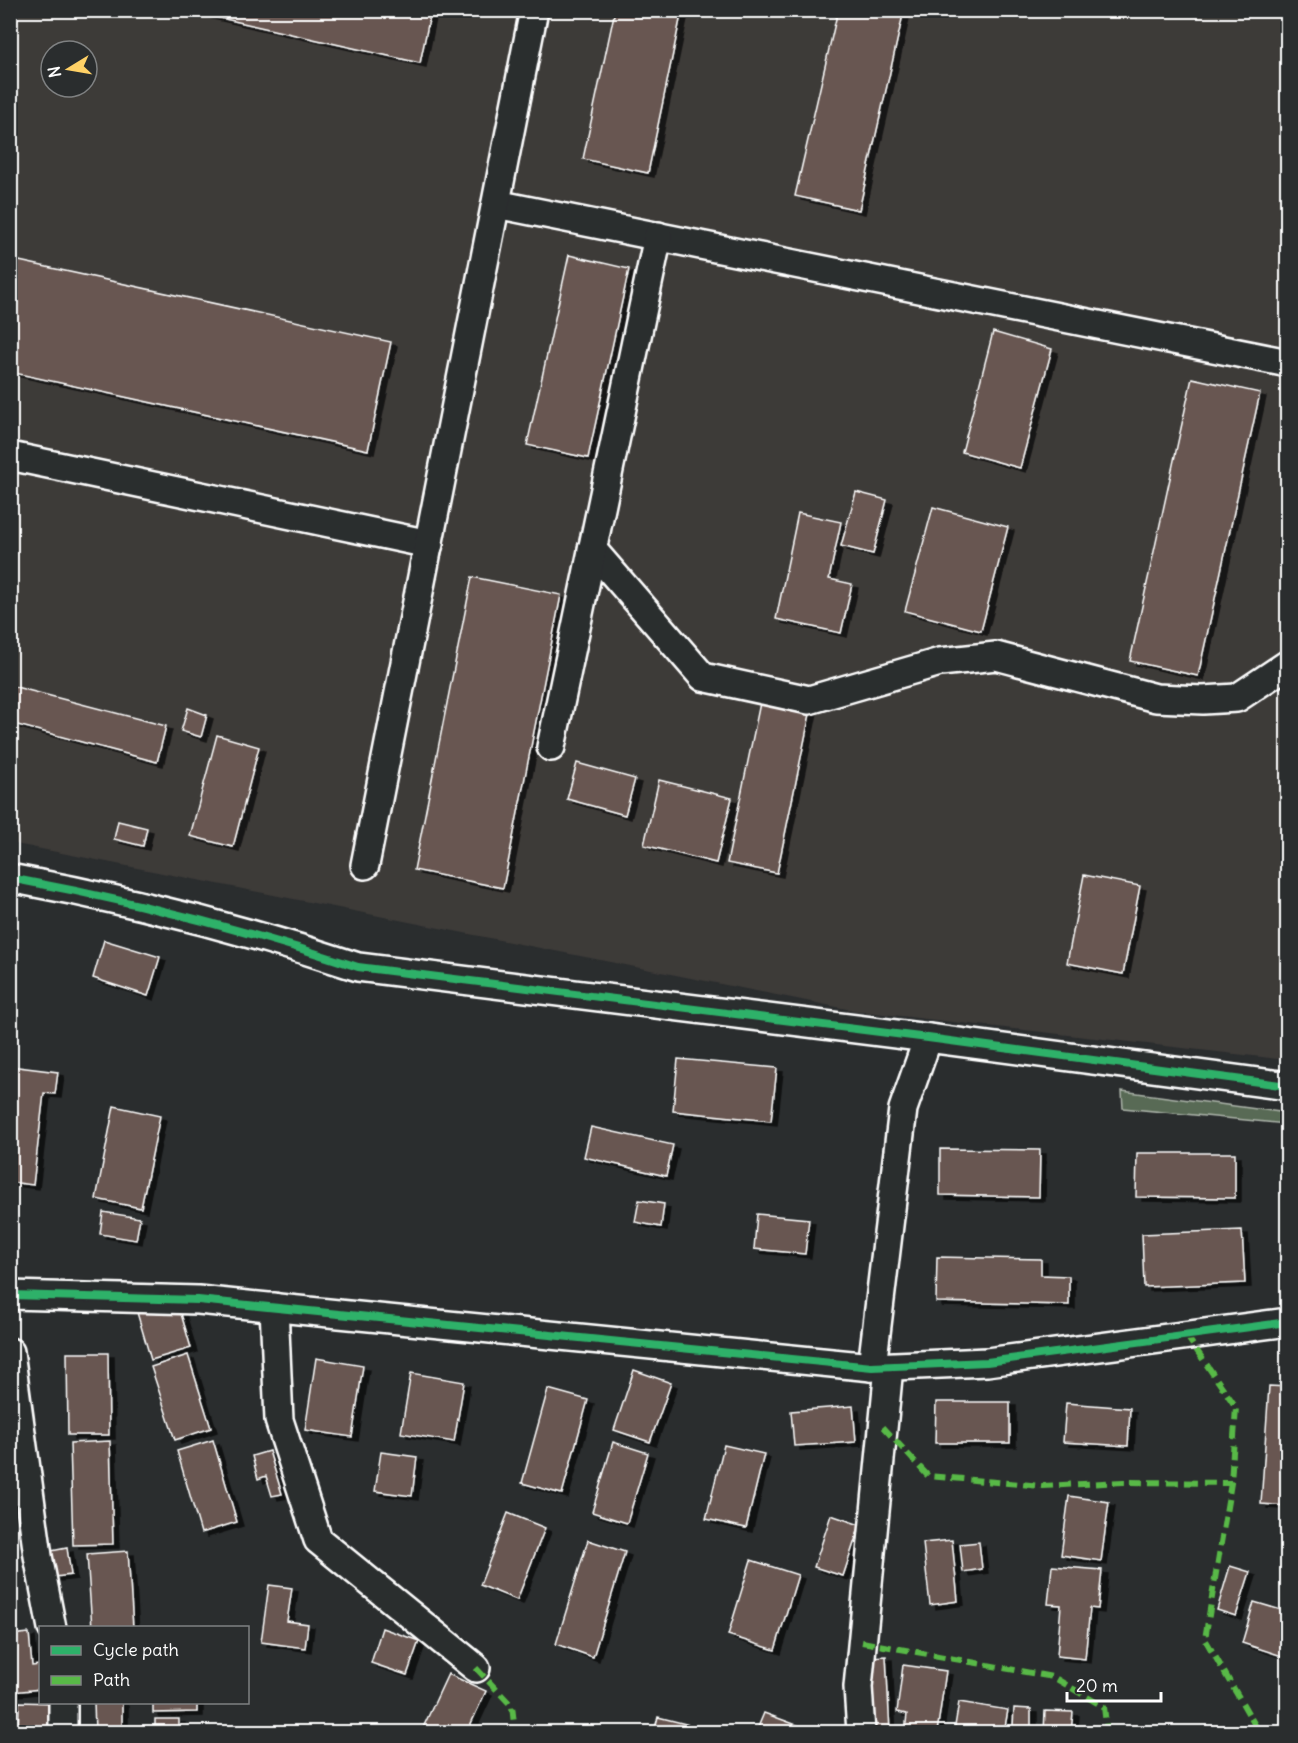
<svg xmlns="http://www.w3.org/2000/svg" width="1298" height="1743" font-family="Delius,sans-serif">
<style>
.built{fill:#3d3a38;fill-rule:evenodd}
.green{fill:#586a54;stroke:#acb4aa;stroke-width:1.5}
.building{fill:#685751;stroke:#fff;stroke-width:1.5;filter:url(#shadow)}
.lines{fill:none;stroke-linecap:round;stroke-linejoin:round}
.minor-casing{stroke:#fff;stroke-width:32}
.minor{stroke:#2a2d2e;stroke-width:27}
.quiet{stroke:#58b947;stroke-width:6;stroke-dasharray:12 6;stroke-linecap:butt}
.cycleway-casing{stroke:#2a2d2e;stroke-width:11}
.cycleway{stroke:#2db169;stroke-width:8}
</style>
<defs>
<filter id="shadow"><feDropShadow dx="6" dy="4" stdDeviation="0" flood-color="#0009"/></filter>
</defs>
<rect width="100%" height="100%" fill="#2a2d2e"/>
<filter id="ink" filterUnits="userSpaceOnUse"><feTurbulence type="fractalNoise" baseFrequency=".0167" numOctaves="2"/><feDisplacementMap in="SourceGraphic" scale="12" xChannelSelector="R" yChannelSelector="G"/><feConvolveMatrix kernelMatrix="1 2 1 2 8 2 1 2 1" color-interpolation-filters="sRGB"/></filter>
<g filter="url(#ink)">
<!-- built -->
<path class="built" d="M 10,11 L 1287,11 L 1287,1060 L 857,1011 L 11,843 ZM 51,51 L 87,51 L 87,87 L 51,87 Z"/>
<!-- green -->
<polygon class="green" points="1122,1091 1287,1113 1287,1124 1123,1108"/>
<!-- building -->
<g class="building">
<polygon points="185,10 431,10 420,63"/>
<polygon points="615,10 682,10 648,173 583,159"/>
<polygon points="838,10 904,10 859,210 795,196"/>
<polygon points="569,255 629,269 588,458 527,445"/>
<polygon points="10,259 391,342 368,450 10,372"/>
<polygon points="993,332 1052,349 1020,468 962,452"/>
<polygon points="1192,378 1260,393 1198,676 1130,661"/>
<polygon points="856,492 887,500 873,554 841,546"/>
<polygon points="933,507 1008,527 981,631 905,611"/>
<polygon points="798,513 841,522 829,579 852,584 841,633 776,619"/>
<polygon points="472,577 561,595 503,888 414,870"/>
<polygon points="12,686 166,726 157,762 10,723 10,693"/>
<polygon points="761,698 811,709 777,873 727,863"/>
<polygon points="188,708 207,715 201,737 181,731"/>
<polygon points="217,735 259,747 233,847 190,836"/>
<polygon points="577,763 635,779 625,815 567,799"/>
<polygon points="659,780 732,798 716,863 644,845"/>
<polygon points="118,821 147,828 143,846 114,839"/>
<polygon points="1084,875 1140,886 1123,974 1067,963"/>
<polygon points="104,940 160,957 148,996 93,978"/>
<polygon points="678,1059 777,1068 771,1121 673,1111"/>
<polygon points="10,1066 58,1072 55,1094 44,1093 33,1185 10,1182"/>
<polygon points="114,1106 160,1116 141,1208 96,1199"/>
<polygon points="591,1127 673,1145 666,1176 584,1157"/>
<polygon points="940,1149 1040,1150 1039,1197 940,1195"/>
<polygon points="1137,1153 1235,1153 1235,1198 1136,1197"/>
<polygon points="639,1200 664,1204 661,1227 635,1222"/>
<polygon points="103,1212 140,1218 136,1240 100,1234"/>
<polygon points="757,1214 809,1219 805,1254 754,1249"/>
<polygon points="1242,1230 1245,1283 1144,1287 1142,1234"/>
<polygon points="937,1257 1041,1259 1041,1275 1069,1276 1069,1305 936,1302"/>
<polygon points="179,1307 191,1348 151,1360 136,1309"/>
<polygon points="67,1353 108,1353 109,1435 68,1435"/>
<polygon points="188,1355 211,1428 175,1440 151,1367"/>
<polygon points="316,1358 363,1366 352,1437 305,1430"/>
<polygon points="634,1370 671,1383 650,1442 614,1430"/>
<polygon points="411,1373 464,1382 454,1442 401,1433"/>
<polygon points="1269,1386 1288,1387 1288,1506 1261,1504"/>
<polygon points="548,1389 588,1400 562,1494 522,1483"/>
<polygon points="936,1402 1010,1402 1010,1443 935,1443"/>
<polygon points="1066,1403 1130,1408 1128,1446 1063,1442"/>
<polygon points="853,1406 856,1442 794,1446 791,1411"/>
<polygon points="213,1440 237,1522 201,1533 177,1451"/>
<polygon points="110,1441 113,1544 73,1545 70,1443"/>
<polygon points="613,1442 648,1453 627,1523 592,1512"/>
<polygon points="724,1445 764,1454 746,1528 706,1519"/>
<polygon points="269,1451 282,1494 272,1496 266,1476 258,1479 252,1456"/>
<polygon points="381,1452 417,1457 412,1496 375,1491"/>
<polygon points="1069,1496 1109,1502 1101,1561 1061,1555"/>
<polygon points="508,1513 545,1528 517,1600 480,1585"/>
<polygon points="831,1515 860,1525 843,1576 814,1567"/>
<polygon points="588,1540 625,1552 593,1657 556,1644"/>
<polygon points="952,1540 958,1601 930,1605 923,1543"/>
<polygon points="979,1542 982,1569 963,1572 960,1544"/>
<polygon points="67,1548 71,1575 55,1577 51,1551"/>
<polygon points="128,1551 133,1628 92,1628 87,1554"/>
<polygon points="751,1560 798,1575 775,1650 728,1635"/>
<polygon points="1052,1566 1102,1570 1098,1609 1090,1608 1085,1659 1057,1656 1061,1605 1048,1604"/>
<polygon points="1230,1566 1250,1572 1236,1616 1217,1610"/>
<polygon points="269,1585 292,1588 287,1621 308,1624 305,1648 261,1642"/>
<polygon points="1254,1602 1288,1612 1288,1658 1242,1643"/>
<polygon points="382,1628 419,1641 407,1675 371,1663"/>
<polygon points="29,1633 32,1666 40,1665 40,1689 13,1692 10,1635"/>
<polygon points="886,1656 890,1732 873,1732 870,1657"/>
<polygon points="903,1665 946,1671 937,1732 905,1732 907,1714 897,1712"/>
<polygon points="448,1674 486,1691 467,1732 421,1732"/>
<polygon points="19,1702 53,1703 52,1732 18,1732"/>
<polygon points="94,1702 122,1702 122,1732 95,1732"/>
<polygon points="153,1702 197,1702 197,1712 153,1713"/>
<polygon points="959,1702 1008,1710 1004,1732 954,1732"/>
<polygon points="1014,1708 1031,1709 1031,1726 1013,1726"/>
<polygon points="1045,1711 1073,1712 1071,1732 1044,1732"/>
<polygon points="764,1713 802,1727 800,1732 756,1732"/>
<polygon points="658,1717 694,1726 693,1732 654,1732"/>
<rect x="155" y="1719" width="24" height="13"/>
</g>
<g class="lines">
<defs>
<g id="minor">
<polyline points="496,204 1288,363"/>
<polyline points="10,456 429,544"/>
<polyline points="592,549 703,677 809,700 940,662 996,656 1156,698 1203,700 1237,698 1288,664"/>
<polyline points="551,747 658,236"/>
<polyline points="365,865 534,10"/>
<path d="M 10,878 C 129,900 244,929 358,967 L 928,1038 L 1288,1086"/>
<polyline points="10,1295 198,1300 872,1367 987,1362 1288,1322"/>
<polyline points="274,1307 279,1420 318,1540 476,1668"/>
<polyline points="10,1352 38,1556 52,1628"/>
<polyline points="872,1367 903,1109 928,1038"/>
<polyline points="63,1732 63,1702"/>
<polyline points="861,1732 858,1687 889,1367"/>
</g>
</defs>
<!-- minor casing -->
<use href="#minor" class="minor-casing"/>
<!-- minor -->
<use href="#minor" class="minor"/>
<!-- quiet -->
<g class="quiet">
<polyline points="1186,1335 1236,1407 1231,1483 1205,1639 1259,1732"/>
<polyline points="883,1427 928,1476 1042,1486 1123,1482 1231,1483"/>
<polyline points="862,1642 1053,1677 1104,1707 1107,1732"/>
<polyline points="476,1668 512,1706 515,1732"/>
</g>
<defs>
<g id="cycleway">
<path d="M 10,878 C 129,900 244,929 358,967 L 928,1038 L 1288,1086"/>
<polyline points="10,1295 198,1300 872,1367 987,1362 1288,1322"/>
</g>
</defs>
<!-- cycleway casing -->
<use href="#cycleway" class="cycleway-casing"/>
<!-- cycleway -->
<use href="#cycleway" class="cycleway"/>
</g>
</g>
<!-- margin -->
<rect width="1298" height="1743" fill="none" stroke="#2a2d2e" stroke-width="36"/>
<rect x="18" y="18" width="1262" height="1707" fill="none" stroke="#fff" stroke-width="2" filter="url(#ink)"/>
<!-- legend -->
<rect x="39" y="1626" width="210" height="78" fill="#2a2d2e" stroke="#7f8182" stroke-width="1.5"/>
<rect x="51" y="1646" width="30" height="9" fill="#2db169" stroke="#7f8182" stroke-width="1.5"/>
<text x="93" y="1656" font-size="18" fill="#ffffff">Cycle path</text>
<rect x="51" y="1676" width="30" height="9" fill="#58b947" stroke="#7f8182" stroke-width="1.5"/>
<text x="93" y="1686" font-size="18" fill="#ffffff">Path</text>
<!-- north arrow -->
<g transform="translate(69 69) rotate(259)"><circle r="28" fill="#2a2d2e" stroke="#7f8182" stroke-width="1.5"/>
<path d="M0-4.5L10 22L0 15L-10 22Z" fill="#ffd166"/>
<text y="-9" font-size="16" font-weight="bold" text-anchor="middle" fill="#ffffff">N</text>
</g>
<!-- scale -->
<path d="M1067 1692v9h94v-9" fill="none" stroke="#ffffff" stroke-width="3"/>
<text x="1076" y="1692" font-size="18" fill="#ffffff" stroke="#2a2d2e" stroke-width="4.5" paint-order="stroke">20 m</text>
</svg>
